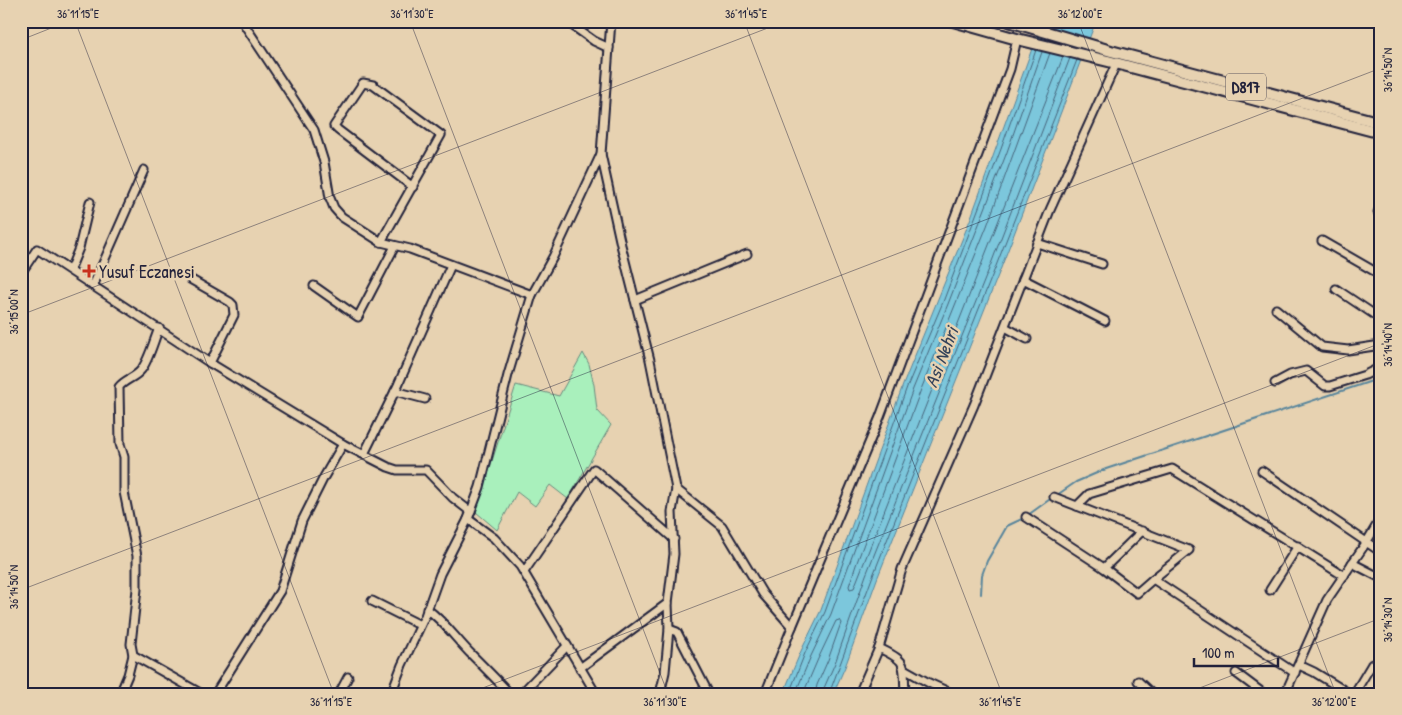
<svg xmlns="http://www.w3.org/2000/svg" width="1402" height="715" font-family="'Patrick Hand',sans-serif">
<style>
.green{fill:#a9f0bc;stroke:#66897c}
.water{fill:#7cc7dc;stroke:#58859c}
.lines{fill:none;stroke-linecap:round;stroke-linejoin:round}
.shore{stroke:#46647b;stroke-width:1}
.stream{stroke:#58859c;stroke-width:2}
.minor-casing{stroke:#22223b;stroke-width:11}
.highway-casing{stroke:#22223b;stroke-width:14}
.minor{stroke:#e7d2b1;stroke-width:7}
.highway{stroke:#e7d2b1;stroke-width:10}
.ticks{fill:none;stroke:#22223b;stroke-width:1;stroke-opacity:0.45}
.poi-dot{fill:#c8321e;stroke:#e7d2b1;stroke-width:2}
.labels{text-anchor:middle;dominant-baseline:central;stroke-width:5;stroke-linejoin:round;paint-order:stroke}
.shield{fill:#e7d2b1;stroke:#5d575e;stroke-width:1}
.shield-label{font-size:16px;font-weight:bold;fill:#22223b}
.poi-label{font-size:18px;fill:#22223b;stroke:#e7d2b1;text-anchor:start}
.water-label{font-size:19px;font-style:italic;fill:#34435b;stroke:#e7d2b1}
.neatline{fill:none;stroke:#22223b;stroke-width:2}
.ticks-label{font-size:12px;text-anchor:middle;fill:#22223b}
</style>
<rect width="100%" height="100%" fill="#e7d2b1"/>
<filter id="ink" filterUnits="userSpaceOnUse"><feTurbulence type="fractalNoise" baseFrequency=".02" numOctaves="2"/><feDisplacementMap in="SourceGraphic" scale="10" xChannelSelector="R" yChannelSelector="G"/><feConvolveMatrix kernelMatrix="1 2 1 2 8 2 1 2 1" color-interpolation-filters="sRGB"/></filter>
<g filter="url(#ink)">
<!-- green -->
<polygon class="green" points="583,353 589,364 594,385 597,410 611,425 568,499 550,485 535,506 517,492 497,530 476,512 516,385 559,396"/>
<!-- water -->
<polygon class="water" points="1042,21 1096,21 1001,268 877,579 845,667 833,694 783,694 801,651 821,610 903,385 970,220"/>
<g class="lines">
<!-- shore -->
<g class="shore">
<polyline points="1050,53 987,226 920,392 856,565 849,586 850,589 854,588 1063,57"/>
<polyline points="789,694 805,653 825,612 907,387 943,302 1001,149 1036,50"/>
<polyline points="795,694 811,656 831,614 913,389 948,304 1007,152 1042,52"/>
<polyline points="803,694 818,659 836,621 839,620 841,623 828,660 817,685 815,694"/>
<polyline points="823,694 824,688 835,663 866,575 991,264 1070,58"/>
<polyline points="829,694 872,578 996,266 1077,60"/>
</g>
<!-- stream -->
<g class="stream">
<polyline points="1057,495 1076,482 1106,469 1381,378"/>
<polyline points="1028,515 1053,497"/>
<polyline points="981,594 982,575 987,561 1007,526 1024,518"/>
</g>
<defs>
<g id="minor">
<polyline points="242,21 314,130 324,162 330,198 334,208 342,217 381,242"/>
<polyline points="566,21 594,41 609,48"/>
<polyline points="611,21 601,154 621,245 650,360 676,489 672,512 674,554 668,603 669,629 665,672 660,694"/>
<polyline points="413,187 338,130 334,126 363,83 373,85 441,135 381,242 410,249 532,295"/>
<polyline points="1378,212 1381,207"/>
<polyline points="1322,241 1381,275"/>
<polyline points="1037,243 1102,264"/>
<polyline points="70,270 79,248 90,202"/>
<polyline points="21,273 37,249 210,363 343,444 388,467 397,470 426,470 453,498 471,512"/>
<polyline points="190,279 230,302 233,305 234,315 210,363"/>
<polyline points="1023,279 1105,321"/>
<polyline points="93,286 144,170"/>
<polyline points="314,286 358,317 395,246"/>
<polyline points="1336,289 1381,319"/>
<polyline points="635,300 747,254"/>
<polyline points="1276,309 1322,347 1348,350 1381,345"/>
<polyline points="1005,327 1027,339"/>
<polyline points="1275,383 1290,375 1306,371 1325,386 1330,386 1365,375 1381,367"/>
<polyline points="395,391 425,399"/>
<polyline points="364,454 398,385 451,265"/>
<polyline points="1262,471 1381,552"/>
<polyline points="676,489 722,526 763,594 792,627 765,694"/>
<polyline points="1054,497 1189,550 1153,579 1295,673"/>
<polyline points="1077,506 1089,494 1172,469 1344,576"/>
<polyline points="1026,517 1104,568 1142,531"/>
<polyline points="468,519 494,538 520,566 596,694"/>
<polyline points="1352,563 1381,578"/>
<polyline points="1104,568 1137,593 1153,579"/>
<polyline points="524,572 594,469 674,539"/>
<polyline points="1270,590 1298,546"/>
<polyline points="372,601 420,625"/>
<path d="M 427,609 C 445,622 456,639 471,654 C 484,667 497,680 510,694"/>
<polyline points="792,627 880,417 1010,69 1017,39"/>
<polyline points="669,629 677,632 709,694"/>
<polyline points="879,648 902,569 974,405 1050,210 1116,64"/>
<polyline points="133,655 202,694"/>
<polyline points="1299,665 1314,672 1350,694"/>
<polyline points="580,668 668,603"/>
<polyline points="904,669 929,683 953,694"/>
<polyline points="1236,673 1264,694"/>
<polyline points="1138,681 1152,694"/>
<path d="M 120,694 L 128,675 L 133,655 L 131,644 L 137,589 L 137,556 L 124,492 L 124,457 L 120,444 L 119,387 C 125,379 135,378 141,370 C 149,360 154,340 159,328"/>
<polyline points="215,694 280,591 302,521 324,477 343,444"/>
<polyline points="339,694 348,677"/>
<polyline points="391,694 402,665 425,616 440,574 468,519 480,487 508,375 532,295 553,257 601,154"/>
<polyline points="521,694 567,646"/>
<path d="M 859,694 L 879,648 C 909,662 903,663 905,694"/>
<polyline points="1285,694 1327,600 1366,543 1381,518"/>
<polyline points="1354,694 1372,664"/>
</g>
<g id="highway">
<polyline points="953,21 1017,39 1108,61 1381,133"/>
<polyline points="1009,21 1111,51 1381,123"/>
</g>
</defs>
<!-- minor casing -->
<use href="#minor" class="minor-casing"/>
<!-- highway casing -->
<use href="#highway" class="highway-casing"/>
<!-- minor -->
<use href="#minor" class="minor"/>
<!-- highway -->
<use href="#highway" class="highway"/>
</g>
</g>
<!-- ticks -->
<path class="ticks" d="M 75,21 L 334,694M 410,21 L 668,694M 744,21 L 1002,694M 1078,21 L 1336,694M 21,40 L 69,21M 21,315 L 786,21M 21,590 L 1381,68M 467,694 L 1381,343M 1184,694 L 1381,618"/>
<!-- markers -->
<path class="poi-dot" d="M86.5 263.5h5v5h5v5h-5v5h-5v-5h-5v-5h5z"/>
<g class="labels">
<!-- shield labels -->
<rect class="shield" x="1226" y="73.5" width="40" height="27" rx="4"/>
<g class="shield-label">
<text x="1246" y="87">D817</text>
</g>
<!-- poi labels -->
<g class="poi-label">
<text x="99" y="271">Yusuf Eczanesi</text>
</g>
<!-- water labels -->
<g class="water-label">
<text transform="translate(941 357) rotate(-69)">Asi Nehri</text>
</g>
</g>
<!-- margin -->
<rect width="1402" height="715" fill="none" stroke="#e7d2b1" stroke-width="55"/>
<!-- scale -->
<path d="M1194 658v8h84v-8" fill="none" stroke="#22223b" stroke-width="2.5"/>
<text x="1202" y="658" font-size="15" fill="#22223b" stroke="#e7d2b1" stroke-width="4" paint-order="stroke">100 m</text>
<rect x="28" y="28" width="1346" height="660" class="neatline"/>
<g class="ticks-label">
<text x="78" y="18">36°11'15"E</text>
<text x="412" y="18">36°11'30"E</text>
<text x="746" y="18">36°11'45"E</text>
<text x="1080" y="18">36°12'00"E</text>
<text transform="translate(1388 70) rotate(-90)" y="4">36°14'50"N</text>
<text transform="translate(14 312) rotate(-90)" y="4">36°15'00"N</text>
<text transform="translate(1388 345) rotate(-90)" y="4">36°14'40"N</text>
<text transform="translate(14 587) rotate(-90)" y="4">36°14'50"N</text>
<text transform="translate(1388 620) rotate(-90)" y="4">36°14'30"N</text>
<text x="331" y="706">36°11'15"E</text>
<text x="665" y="706">36°11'30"E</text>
<text x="1000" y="706">36°11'45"E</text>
<text x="1334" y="706">36°12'00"E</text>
</g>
</svg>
